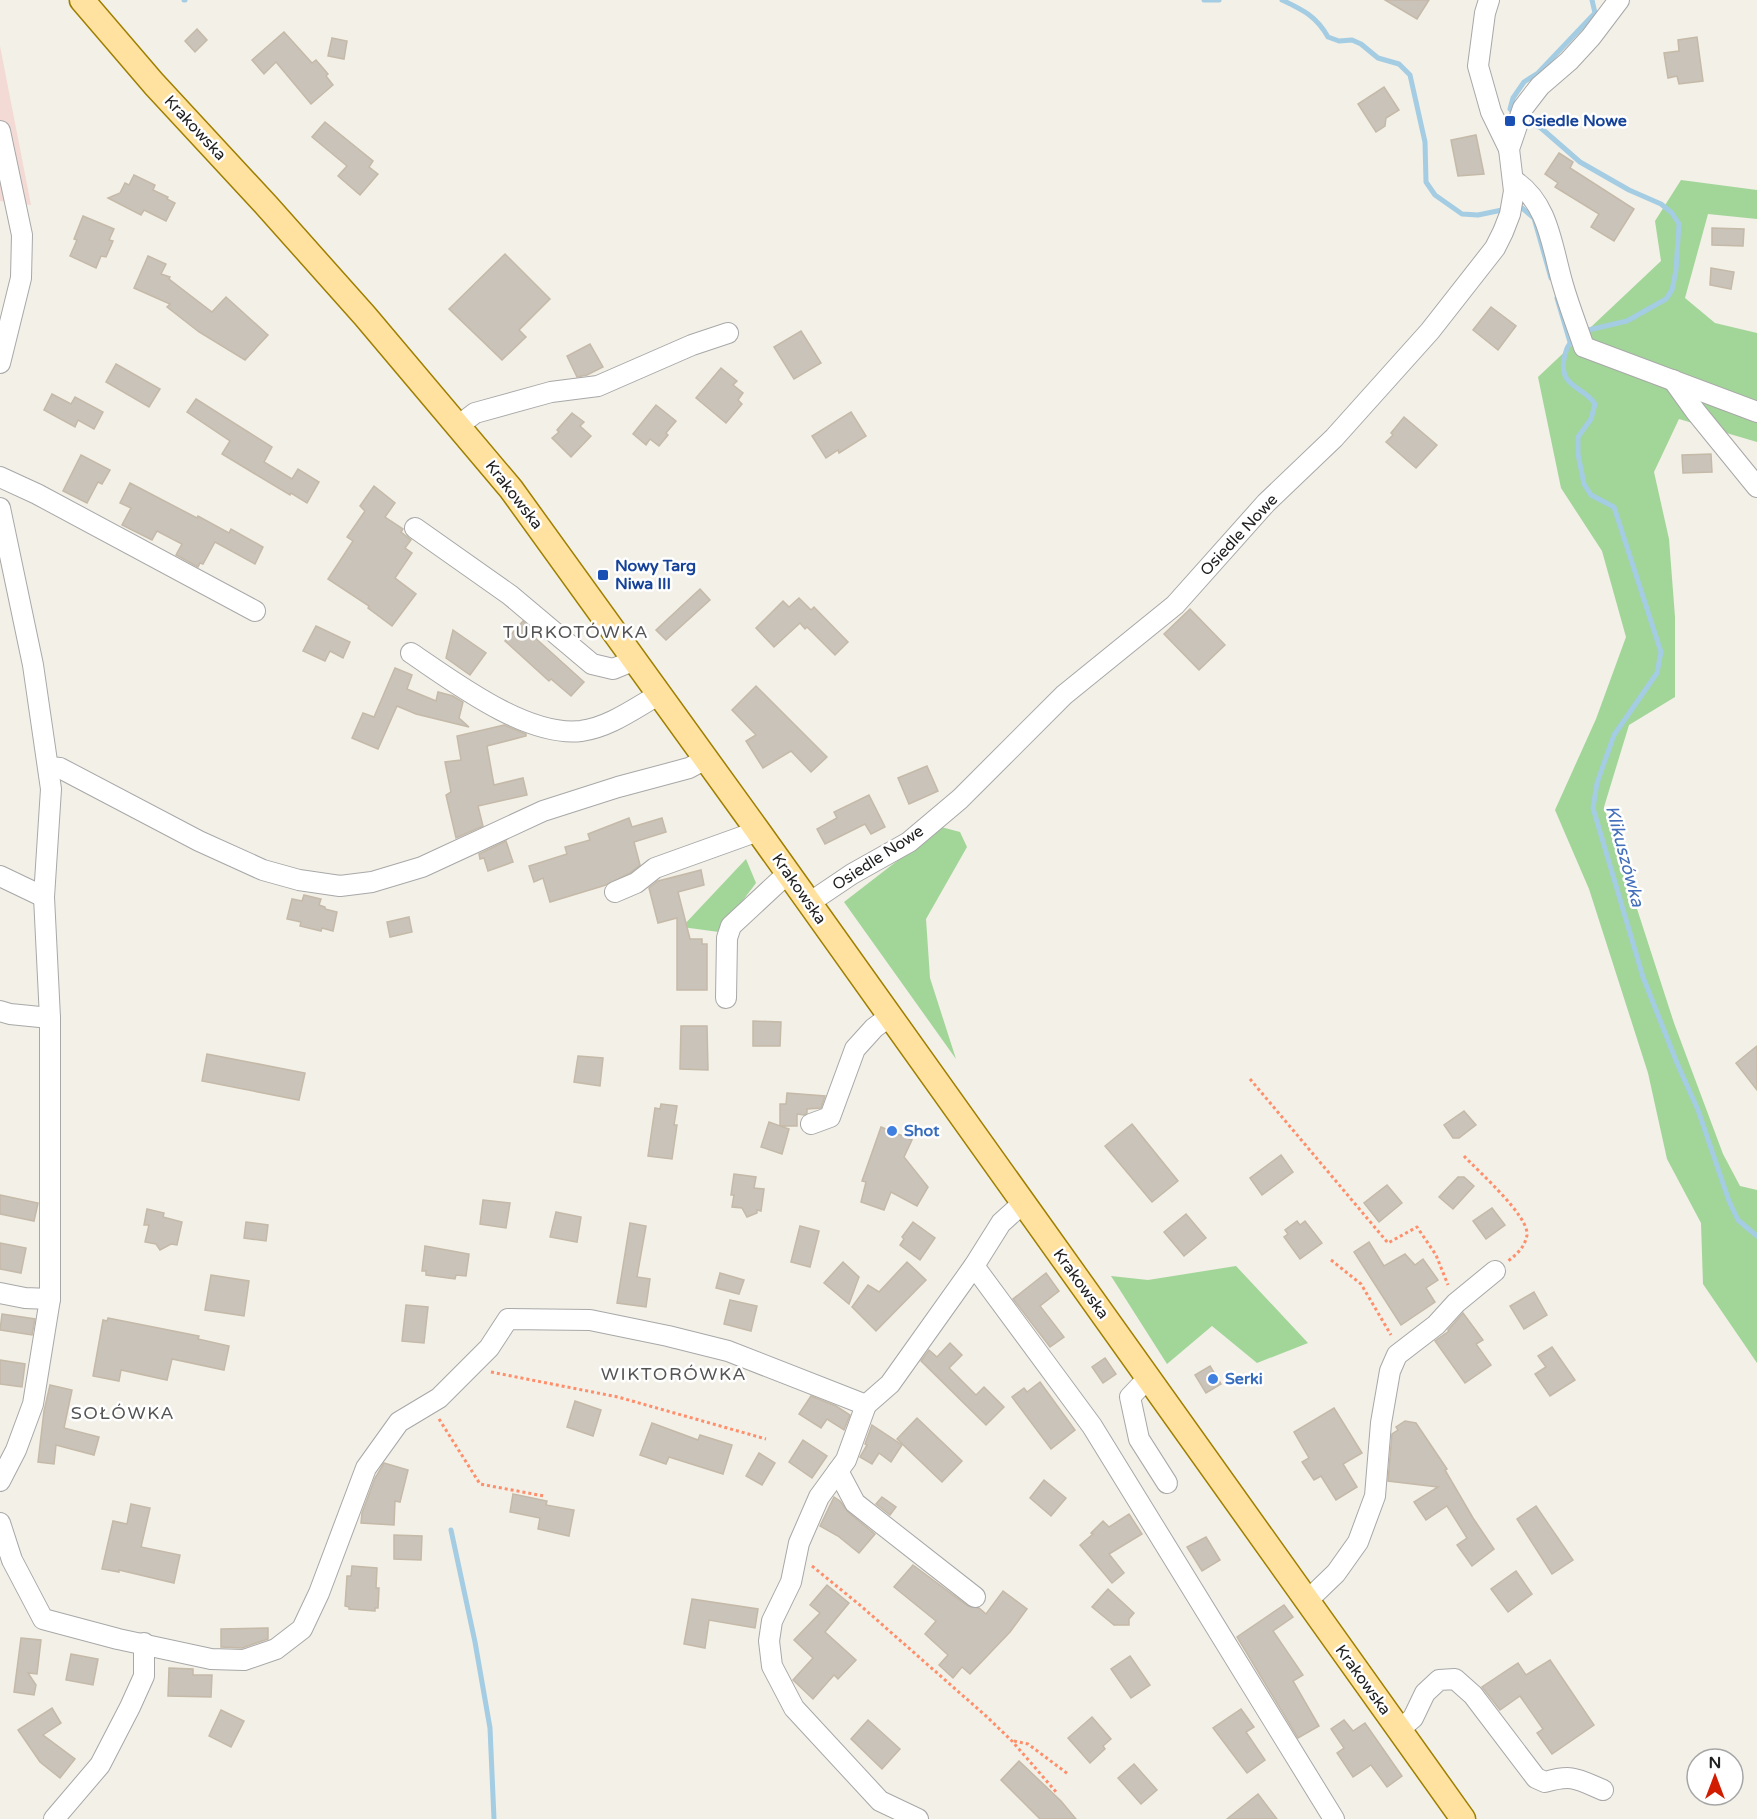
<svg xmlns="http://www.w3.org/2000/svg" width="1757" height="1819" font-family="'Varela Round',sans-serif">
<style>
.commercial{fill:#f4dad5}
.forest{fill:#a2d598}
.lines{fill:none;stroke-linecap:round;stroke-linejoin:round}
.stream{stroke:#a4cce3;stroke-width:5}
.building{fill:#cac3b9;stroke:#c5b9a8;stroke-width:1.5}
.minor-casing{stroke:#a8a8a8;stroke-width:22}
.major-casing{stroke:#9e7f00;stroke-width:27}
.path{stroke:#ff8e6b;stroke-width:3;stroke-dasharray:3 3;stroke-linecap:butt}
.minor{stroke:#fff;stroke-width:20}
.major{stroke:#ffe29f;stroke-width:24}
.transit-dot{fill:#1a4fb4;stroke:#fff;stroke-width:2}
.shop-dot{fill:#3f7fe0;stroke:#fff;stroke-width:2}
.labels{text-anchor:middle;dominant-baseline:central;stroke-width:5;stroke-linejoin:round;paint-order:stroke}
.transit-label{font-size:16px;font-weight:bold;fill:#164399;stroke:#fff;text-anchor:start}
.street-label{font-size:16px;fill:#212121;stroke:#fff}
.shop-label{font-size:16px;font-weight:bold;fill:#366cbe;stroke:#fff;text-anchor:start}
.neighbourhood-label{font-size:18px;letter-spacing:1.5px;fill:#545454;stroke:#fff}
.water-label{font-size:18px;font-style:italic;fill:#436fbb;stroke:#fff}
</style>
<rect width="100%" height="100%" fill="#f2f0e7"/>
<!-- commercial -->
<polygon class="commercial" points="0,46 31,205 0,201"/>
<!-- forest -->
<g class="forest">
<polygon points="1681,180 1757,190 1757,219 1708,214 1685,298 1715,323 1757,333 1757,442 1679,419 1654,472 1669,539 1675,617 1675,697 1629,725 1604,807 1674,1023 1723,1154 1740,1186 1757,1190 1757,1363 1703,1284 1701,1223 1667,1159 1648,1073 1589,889 1555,810 1596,719 1626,637 1602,551 1561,488 1538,377 1661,261 1655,221"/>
<polygon points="941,827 960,832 967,847 926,919 930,978 956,1059 844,902"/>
<polygon points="746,859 756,883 719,932 682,927"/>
<polygon points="1236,1266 1308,1343 1257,1363 1212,1326 1167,1364 1111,1276 1148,1280"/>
</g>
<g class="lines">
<!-- stream -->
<g class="stream">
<polyline points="184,0 185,0"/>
<polyline points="1204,0 1219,0"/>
<path d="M 1282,0 C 1303,10 1316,16 1328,37 L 1339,41 L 1352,40 L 1361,44 L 1378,58 L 1399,64 L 1410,75 L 1425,142 L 1426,182 L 1435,195 L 1462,214 L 1478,215 L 1507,209"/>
<polyline points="1511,110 1510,109 1513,98 1524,82 1538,73 1595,13 1592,0"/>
<polyline points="1528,122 1541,128 1580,162 1629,190 1661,204 1672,213 1679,224 1676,270 1672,290 1666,299 1627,321 1584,331"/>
<polyline points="1516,208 1522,208 1534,218 1551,278"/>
<polyline points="1557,298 1570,342"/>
<path d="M 1575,338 C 1568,343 1566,350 1564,359 C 1559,388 1584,386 1595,404 L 1591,419 L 1578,437 L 1578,454 L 1584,484 L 1591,495 L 1614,507 L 1661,652 L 1657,673 L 1614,735 L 1597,783 L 1593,808 L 1643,977 L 1677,1063 L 1698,1110 L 1729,1201 L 1738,1220 L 1757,1236"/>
<polyline points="451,1530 475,1642 490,1728 494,1819"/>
</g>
</g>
<!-- building -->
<g class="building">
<polygon points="1385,0 1429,0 1417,19"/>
<polygon points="197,29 207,40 195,52 185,41"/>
<polygon points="284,32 312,63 316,60 328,74 326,76 333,85 311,104 276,62 264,74 252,60"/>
<polygon points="1697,37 1703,81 1679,84 1677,76 1668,78 1664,53 1679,51 1678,40"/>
<polygon points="332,38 347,41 344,59 328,56"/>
<polygon points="1384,87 1399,110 1386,118 1385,126 1376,132 1358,104"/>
<polygon points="325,122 373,161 369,167 378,174 360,195 338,176 347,166 312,137"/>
<polygon points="1476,135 1484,174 1458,176 1451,140"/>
<polygon points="1559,153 1573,162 1570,168 1634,209 1614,241 1591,227 1599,214 1555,187 1558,183 1545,174"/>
<polygon points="134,175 155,185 153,190 168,197 167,199 175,203 166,221 144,210 141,215 108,198 120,193 125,183 129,185"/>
<polygon points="83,216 114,229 109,240 113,241 106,257 101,256 96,268 70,256 77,240 74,239"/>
<polygon points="1712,228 1744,229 1743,246 1712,245"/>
<polygon points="505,254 550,299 519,330 526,337 502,360 449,309"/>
<polygon points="148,256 166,264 161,274 170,277 169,279 212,312 226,297 268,335 245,360 199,332 167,307 170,304 134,288"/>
<polygon points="1711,268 1734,272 1731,289 1710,285"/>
<polygon points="1491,307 1516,326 1498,350 1473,330"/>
<polygon points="801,331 821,363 794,379 774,347"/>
<polygon points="590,344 603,367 587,375 577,377 567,356"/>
<polygon points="116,364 160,389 149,407 106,382"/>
<polygon points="721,368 737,381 733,385 743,393 738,400 742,404 726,423 696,398"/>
<polygon points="52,394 71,404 75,397 103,412 94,429 78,420 75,427 44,410"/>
<polygon points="196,399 272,447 264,462 292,479 298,469 319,482 307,503 291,493 290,495 222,454 230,441 187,412"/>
<polygon points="656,405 676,421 666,433 668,435 659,446 650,439 646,445 633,434"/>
<polygon points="851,412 866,436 839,453 838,450 826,458 812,436"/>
<polygon points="572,413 584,422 580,426 591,436 571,457 552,438 559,432 557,430"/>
<polygon points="1404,417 1437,445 1416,468 1386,442 1393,435 1391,433"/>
<polygon points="1711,454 1712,472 1683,473 1682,455"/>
<polygon points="81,455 110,470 102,484 98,482 87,503 63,491"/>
<polygon points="130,483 197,518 198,516 229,533 231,529 263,547 255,564 215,542 203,564 200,563 198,567 176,555 182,544 157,531 152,540 122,525 131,508 120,503"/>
<polygon points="374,486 395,503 385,517 403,529 401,532 411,540 405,548 412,553 395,578 416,594 392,626 368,608 369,606 328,579 353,541 347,537 365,511 360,506"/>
<polygon points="700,589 710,600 666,640 656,630"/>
<polygon points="799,598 811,610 814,607 848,642 835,655 807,627 805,629 800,623 774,647 756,628 783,601 789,607"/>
<polygon points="1190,609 1225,645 1199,670 1164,634"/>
<polygon points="523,621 535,632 532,635 584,682 571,696 551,679 549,681 505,641"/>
<polygon points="316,626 350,642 343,658 330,651 325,661 303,651"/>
<polygon points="453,630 486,653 470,675 446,658"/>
<polygon points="395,668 412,675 407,689 436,701 438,692 453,696 463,702 459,718 469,727 416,714 397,706 378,749 352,738 363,713 374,717"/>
<polygon points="756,686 827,757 811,772 791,751 763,768 746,741 756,735 732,710"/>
<polygon points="504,725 526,734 526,736 487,746 494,785 523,778 527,795 478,806 483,826 456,838 446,795 451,792 445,762 461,760 457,736"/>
<polygon points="927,766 938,791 909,804 898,778"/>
<polygon points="869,795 885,827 871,834 865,824 825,844 817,829 837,818 834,812"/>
<polygon points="629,818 632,827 662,818 666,832 634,842 640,865 630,873 606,885 550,902 543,878 534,882 529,866 567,854 565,847 590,840 588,834"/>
<polygon points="506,841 513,862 488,871 484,858 480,859 479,854"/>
<polygon points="701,870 704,885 678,892 690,939 702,939 702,944 707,944 707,990 677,990 677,918 658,923 649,888 658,881"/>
<polygon points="304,895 321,899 319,905 325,907 325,909 337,912 333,931 322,928 321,931 300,926 301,922 287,919 292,899 302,901"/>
<polygon points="409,917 412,932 390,937 387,922"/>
<polygon points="753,1021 781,1022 780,1046 753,1046"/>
<polygon points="681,1026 707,1026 708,1070 680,1069"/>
<polygon points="1757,1046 1757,1090 1736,1063"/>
<polygon points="207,1054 305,1073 299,1100 202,1081"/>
<polygon points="578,1056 603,1058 600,1086 574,1082"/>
<polygon points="787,1093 825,1096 821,1108 807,1109 807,1113 804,1115 797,1114 797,1126 780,1126 789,1129 782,1154 761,1147 769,1122 780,1126 780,1104 786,1104"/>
<polygon points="661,1104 677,1106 674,1125 677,1125 672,1159 648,1156 655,1108 660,1109"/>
<polygon points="1464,1111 1476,1125 1459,1138 1453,1138 1444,1125"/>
<polygon points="1132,1124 1178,1181 1152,1202 1105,1146"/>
<polygon points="881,1127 912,1140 904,1157 928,1187 917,1206 891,1192 884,1210 861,1202 866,1182 862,1181"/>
<polygon points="1281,1155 1293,1172 1262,1195 1250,1178"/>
<polygon points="734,1174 756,1177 754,1188 764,1189 761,1211 757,1210 757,1213 747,1217 742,1208 732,1207 734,1195 731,1195"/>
<polygon points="1458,1177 1464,1177 1474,1186 1453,1209 1439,1197"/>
<polygon points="1387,1185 1402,1203 1379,1222 1364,1203"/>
<polygon points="0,1195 38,1203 34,1221 0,1214"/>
<polygon points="483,1200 510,1203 506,1228 480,1224"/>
<polygon points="1492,1208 1505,1225 1486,1239 1473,1221"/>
<polygon points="147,1209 164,1213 163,1217 182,1222 177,1245 171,1244 160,1250 156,1244 145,1242 149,1225 144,1225"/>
<polygon points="556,1212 581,1217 577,1242 550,1237"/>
<polygon points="1186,1214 1206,1238 1184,1256 1164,1232"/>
<polygon points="1297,1221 1300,1225 1305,1221 1322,1243 1300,1259 1284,1237 1288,1234 1285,1230"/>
<polygon points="246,1222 268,1225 266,1241 244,1238"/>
<polygon points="913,1222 935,1238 920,1260 900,1245 904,1239 902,1237"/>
<polygon points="630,1223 646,1226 637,1277 650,1279 646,1307 617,1303"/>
<polygon points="800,1226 819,1231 810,1267 791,1262"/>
<polygon points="1369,1242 1384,1266 1405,1254 1415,1265 1423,1259 1438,1280 1426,1288 1435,1302 1401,1325 1354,1252"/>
<polygon points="0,1243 26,1248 21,1273 0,1269"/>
<polygon points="425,1246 469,1254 466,1276 456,1275 455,1279 426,1275 426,1271 422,1271"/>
<polygon points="843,1262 859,1277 849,1304 824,1283"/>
<polygon points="907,1262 926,1280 876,1331 852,1307 868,1285 879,1292"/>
<polygon points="720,1273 744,1280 739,1294 716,1288"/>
<polygon points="1046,1273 1059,1291 1040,1306 1064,1337 1050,1347 1013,1299"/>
<polygon points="211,1275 249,1281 244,1316 205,1310"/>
<polygon points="1534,1292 1547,1315 1524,1329 1510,1306"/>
<polygon points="730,1300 757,1306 751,1331 724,1324"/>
<polygon points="406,1305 428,1307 424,1343 402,1341"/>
<polygon points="1463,1313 1483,1340 1476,1344 1491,1365 1465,1383 1435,1341 1449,1331 1448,1330"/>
<polygon points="2,1314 35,1319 32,1335 0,1330"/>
<polygon points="108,1318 199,1336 198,1339 229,1346 224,1370 172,1359 167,1380 121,1370 119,1381 93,1376 103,1320 107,1321"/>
<polygon points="950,1343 962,1355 949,1368 976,1395 984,1387 1004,1407 986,1425 921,1361 929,1350 937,1357"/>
<polygon points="1552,1347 1575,1380 1550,1396 1535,1374 1546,1367 1538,1356"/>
<polygon points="1105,1358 1116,1374 1103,1383 1092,1367"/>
<polygon points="0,1360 25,1364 22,1387 0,1384"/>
<polygon points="1210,1366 1221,1384 1206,1393 1195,1375"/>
<polygon points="1040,1382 1075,1430 1051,1449 1012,1397 1024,1388 1027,1392"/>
<polygon points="50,1385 72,1390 64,1428 99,1437 94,1455 56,1445 54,1464 38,1462 44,1411"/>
<polygon points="811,1396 836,1406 850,1415 844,1430 827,1419 821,1428 799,1414"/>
<polygon points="575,1401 601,1410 593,1436 567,1427"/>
<polygon points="1334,1408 1362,1453 1343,1464 1357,1487 1336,1500 1321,1476 1314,1480 1302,1462 1309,1458 1294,1432"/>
<polygon points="917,1418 962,1461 942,1482 897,1439"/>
<polygon points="1405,1421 1416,1423 1447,1469 1445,1470 1473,1518 1494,1549 1472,1566 1457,1545 1467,1538 1447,1506 1426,1520 1414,1502 1438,1487 1388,1481 1392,1434 1398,1430 1396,1427"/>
<polygon points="652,1423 698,1440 700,1435 732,1445 723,1474 669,1457 666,1464 640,1455"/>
<polygon points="872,1425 902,1445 891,1462 879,1453 872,1464 860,1457 867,1445 865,1444"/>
<polygon points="803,1440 827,1456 812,1478 789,1462"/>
<polygon points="759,1453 775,1463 762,1485 746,1476"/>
<polygon points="384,1463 408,1470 400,1502 395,1501 394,1525 361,1523 362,1513 375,1478"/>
<polygon points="1044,1480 1066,1498 1051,1516 1030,1498"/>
<polygon points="513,1494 547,1501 546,1505 574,1510 569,1536 538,1529 540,1518 510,1512"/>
<polygon points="834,1497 840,1501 848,1512 875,1534 859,1553 838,1536 820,1526"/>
<polygon points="882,1497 896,1507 890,1515 876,1504"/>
<polygon points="131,1504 150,1508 141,1547 180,1555 174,1583 119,1570 119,1572 102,1569 113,1521 127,1524"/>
<polygon points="1536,1506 1573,1560 1552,1574 1517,1519"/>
<polygon points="1129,1514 1142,1534 1109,1554 1124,1573 1112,1583 1080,1545 1093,1534 1091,1533 1103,1521 1109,1527"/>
<polygon points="394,1535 422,1536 421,1560 394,1559"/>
<polygon points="1206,1537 1220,1560 1202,1571 1187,1547"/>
<polygon points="913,1565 968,1606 979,1608 986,1614 1003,1591 1027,1609 1010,1632 970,1674 962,1667 953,1678 939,1665 948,1655 925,1634 936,1621 894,1587"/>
<polygon points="352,1566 377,1568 376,1588 379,1588 378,1608 375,1608 375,1611 349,1609 349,1607 345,1606 347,1576 351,1576"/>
<polygon points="1516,1571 1532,1594 1508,1612 1491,1589"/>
<polygon points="827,1585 849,1603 825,1632 856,1660 838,1679 834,1675 813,1699 793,1680 813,1658 794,1640 820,1613 810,1605"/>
<polygon points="1108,1589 1134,1613 1129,1619 1129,1625 1114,1625 1092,1607"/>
<polygon points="692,1599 758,1609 755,1628 709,1620 705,1648 684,1644"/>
<polygon points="1284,1605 1293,1617 1273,1631 1303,1675 1293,1681 1319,1726 1298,1738 1237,1637"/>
<polygon points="268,1628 268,1639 242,1648 221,1647 221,1629"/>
<polygon points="21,1638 41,1640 37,1674 28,1673 36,1685 34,1695 14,1692"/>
<polygon points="71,1654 98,1659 93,1685 66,1680"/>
<polygon points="1130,1656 1150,1685 1131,1698 1111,1669"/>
<polygon points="1550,1660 1594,1725 1552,1754 1537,1733 1543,1729 1520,1696 1500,1710 1482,1687 1518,1663 1526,1675"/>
<polygon points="169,1668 193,1669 193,1675 212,1675 211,1697 168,1696"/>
<polygon points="52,1708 61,1723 43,1735 75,1759 60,1778 40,1762 18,1730"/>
<polygon points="1241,1709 1254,1727 1246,1732 1265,1760 1247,1773 1213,1728"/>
<polygon points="221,1710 244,1721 231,1747 209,1736"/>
<polygon points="1092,1717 1111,1739 1103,1746 1105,1749 1090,1763 1068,1738"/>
<polygon points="868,1720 900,1749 882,1769 851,1739"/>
<polygon points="1344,1720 1353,1731 1365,1723 1402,1776 1387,1787 1371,1765 1353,1777 1337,1753 1344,1748 1331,1729"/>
<polygon points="1019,1761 1061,1801 1076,1819 1040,1819 1001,1780"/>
<polygon points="1134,1764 1157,1790 1141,1804 1118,1778"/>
<polygon points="1258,1794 1277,1819 1227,1819"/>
</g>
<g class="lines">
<defs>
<g id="minor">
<polyline points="1489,0 1485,13 1478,66 1491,112 1509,149"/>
<polyline points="0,131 22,235 21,278 0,363"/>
<path d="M 1513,180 C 1549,202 1552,248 1563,285 C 1569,306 1577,326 1584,347 L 1757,412"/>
<polyline points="1673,380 1696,412 1757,487"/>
<polyline points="458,426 475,413 551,392 598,386 692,345 728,333"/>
<polyline points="0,477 37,494 255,611"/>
<polyline points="0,508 33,665 51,789 44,897 50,1018 50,1299 33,1404 16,1450 0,1481"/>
<polyline points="415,528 510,595 592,664 613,669 635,660"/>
<path d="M 411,653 C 454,682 526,737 581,731 C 610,727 635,708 660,694"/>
<polyline points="49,767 60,768 199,841 263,870 299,880 340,886 372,882 422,867 543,811 618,787 689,768 706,759"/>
<polyline points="0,876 44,897"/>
<polyline points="615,892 636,883 655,868 758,831"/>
<polyline points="809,903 852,874 909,842 960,799 1064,695 1175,605 1266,503 1334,438 1430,331 1495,248 1503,232 1510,214 1514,191 1509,149 1523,108 1540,86 1569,61 1591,37 1619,0"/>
<polyline points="726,998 727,938 731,926 788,873"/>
<polyline points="0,1011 10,1014 50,1018"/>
<polyline points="811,1124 830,1117 855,1049 874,1028 890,1016"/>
<polyline points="974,1266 1092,1426 1334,1819"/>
<polyline points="0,1293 25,1298 50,1299"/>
<polyline points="1148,1378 1130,1397 1139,1439 1167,1483"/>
<polyline points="866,1405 846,1460 819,1497 799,1543 791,1582 772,1621 769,1641 772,1666 794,1708 880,1801 918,1819"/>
<polyline points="838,1471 855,1503 975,1597"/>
<polyline points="0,1523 12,1560 43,1619 118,1639 211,1659 244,1660 276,1649 302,1629 319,1593 366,1468 399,1422 439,1398 489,1348 508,1319 590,1320 668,1336 728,1351 866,1405 890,1384 974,1266 1001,1223 1023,1203"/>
<polyline points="1307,1601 1336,1573 1358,1542 1375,1496 1381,1423 1390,1371 1397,1355 1436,1325 1456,1303 1495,1271"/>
<path d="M 1399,1730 L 1413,1718 L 1425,1693 L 1439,1680 L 1455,1679 L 1473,1695 L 1536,1778 L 1545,1782 C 1573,1774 1577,1779 1603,1790"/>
<polyline points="54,1819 100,1765 130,1707 144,1676 144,1643"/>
</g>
<polyline id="major" points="82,0 154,84 267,206 365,316 511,489 758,831 1463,1819"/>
</defs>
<!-- minor casing -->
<use href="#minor" class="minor-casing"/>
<!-- major casing -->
<use href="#major" class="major-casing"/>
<!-- path -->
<g class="path">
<polyline points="1250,1079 1388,1243 1417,1227 1436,1255 1448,1285"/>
<path d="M 1464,1156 C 1478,1171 1529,1216 1527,1235 C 1525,1247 1517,1254 1508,1261"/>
<polyline points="1331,1260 1361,1284 1391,1335"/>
<polyline points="491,1372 618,1397 766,1439"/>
<polyline points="439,1419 480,1484 544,1496"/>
<polyline points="812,1566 861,1606 986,1716 1012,1741 1057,1793"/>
<polyline points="1014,1741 1028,1744 1068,1774"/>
</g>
<!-- minor -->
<use href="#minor" class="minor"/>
<!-- major -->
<use href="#major" class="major"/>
</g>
<!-- markers -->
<g class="transit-dot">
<rect x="1504" y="115" width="12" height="12" rx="3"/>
<rect x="597" y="569" width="12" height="12" rx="3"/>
</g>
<g class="shop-dot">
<circle cx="892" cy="1131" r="6"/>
<circle cx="1213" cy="1379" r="6"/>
</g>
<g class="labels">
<!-- transit labels -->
<g class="transit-label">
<text x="1522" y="121">Osiedle Nowe</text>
<text x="615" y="566">Nowy Targ<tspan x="615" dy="18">Niwa III</tspan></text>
</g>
<!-- street labels -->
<g class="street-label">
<text transform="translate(195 128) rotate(47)">Krakowska</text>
<text transform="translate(514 495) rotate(52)">Krakowska</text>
<text transform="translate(1239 535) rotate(-47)">Osiedle Nowe</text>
<text transform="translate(878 858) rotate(-33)">Osiedle Nowe</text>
<text transform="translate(799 889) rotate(55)">Krakowska</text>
<text transform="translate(1081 1284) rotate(54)">Krakowska</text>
<text transform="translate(1363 1680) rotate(54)">Krakowska</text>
</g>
<!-- shop labels -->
<g class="shop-label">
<text x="904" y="1131">Shot</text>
<text x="1225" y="1379">Serki</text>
</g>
<!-- neighbourhood labels -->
<g class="neighbourhood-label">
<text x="576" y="632">TURKOTÓWKA</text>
<text x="674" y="1374">WIKTORÓWKA</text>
<text x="123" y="1413">SOŁÓWKA</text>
</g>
<!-- water labels -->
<g class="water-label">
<text transform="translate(1625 856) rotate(75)">Klikuszówka</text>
</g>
</g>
<!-- north arrow -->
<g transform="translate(1715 1777)"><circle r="28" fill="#ffffff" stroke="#a6a6a6" stroke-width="1.5"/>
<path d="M0-4.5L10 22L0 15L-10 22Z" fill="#d21c00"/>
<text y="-9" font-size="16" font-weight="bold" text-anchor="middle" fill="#212121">N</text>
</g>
</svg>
